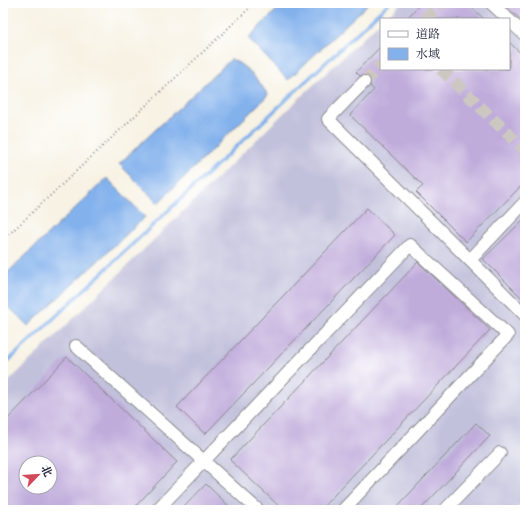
<svg xmlns="http://www.w3.org/2000/svg" width="528" height="513" font-family="'Sorts Mill Goudy','Noto Serif SC',serif">
<style>
.industrial{fill:#c2c1dc;fill-rule:evenodd}
.water{fill:#82b1ec;stroke:#526a94}
.lines{fill:none;stroke-linecap:round;stroke-linejoin:round}
.stream{stroke:#82b1ec;stroke-width:3.5}
.building{fill:#c0acdb;fill-rule:evenodd}
.minor-tunnel{stroke:#ccc8c1;stroke-width:12;stroke-dasharray:12 6;stroke-linecap:butt}
.minor-casing{stroke:#8c8a8f;stroke-width:14}
.path{stroke:#8c8a8f;stroke-width:2;stroke-dasharray:1 3;stroke-linecap:butt}
.minor{stroke:#fff;stroke-width:12}
</style>
<rect width="100%" height="100%" fill="#fff"/>
<filter id="ink" filterUnits="userSpaceOnUse"><feTurbulence type="fractalNoise" baseFrequency=".025" numOctaves="2"/><feDisplacementMap in="SourceGraphic" scale="8" xChannelSelector="R" yChannelSelector="G"/><feConvolveMatrix kernelMatrix="1 2 1 2 8 2 1 2 1" color-interpolation-filters="sRGB"/></filter>
<filter id="wash" filterUnits="userSpaceOnUse"><feTurbulence type="fractalNoise" baseFrequency=".012" numOctaves="4" result="noise"/><feDisplacementMap in="SourceGraphic" scale="16" xChannelSelector="R" yChannelSelector="G"/><feGaussianBlur stdDeviation="0.9" result="paint"/><feColorMatrix in="noise" values="0 0 0 0 0 0 0 0 0 0 0 0 0 0 0 0 0 1.4 0 .05"/><feComposite in="paint" operator="in"/></filter>
<g filter="url(#wash)">
<rect width="100%" height="100%" fill="#f7f2e3"/>
<!-- industrial -->
<path class="industrial" d="M 401,3 L 525,3 L 525,500 L 515,510 L 3,510 L 3,387 L 292,105 L 381,21 L 381,69 L 509,69 L 509,19 L 384,19 ZM 26,463 L 50,463 L 50,487 L 26,487 Z"/>
<!-- water -->
<g class="water">
<polygon points="284,3 369,3 288,80 248,38"/>
<path d="M 231,59 C 247,66 258,80 268,95 L 158,203 L 119,164 Z"/>
<polygon points="107,178 145,217 28,326 3,301 3,277"/>
</g>
<g class="lines">
<!-- stream -->
<polyline class="stream" points="3,366 389,3"/>
</g>
<g id="blocks">
<!-- building -->
<g class="building">
<polygon points="421,3 467,3 484,19 406,19"/>
<polygon points="503,3 525,3 525,24"/>
<polygon points="509,42 525,57 525,182 466,242 416,192 423,186 350,115 374,90 370,86 371,80 369,76 365,75 360,76 356,72 381,46 381,69 509,69"/>
<polygon points="367,208 395,235 205,434 177,407"/>
<polygon points="525,218 525,301 483,259"/>
<polygon points="418,262 490,330 320,510 283,510 230,460"/>
<path d="M 67,357 L 177,462 L 132,510 L 3,510 L 3,424 ZM 26,463 L 50,463 L 50,487 L 26,487 Z"/>
<polygon points="476,423 490,436 420,510 394,510"/>
<polygon points="206,484 233,510 181,510"/>
</g>
</g>
</g>
<g filter="url(#ink)">
<use href="#blocks" fill-opacity="0" stroke="#8c8a8f" stroke-width="1"/>
<g class="lines">
<!-- minor-tunnel -->
<g class="minor-tunnel">
<polyline points="425,19 441,3"/>
<polyline points="441,69 525,150"/>
<polyline points="364,82 381,65"/>
</g>
<defs>
<g id="minor">
<polyline points="491,3 508,19"/>
<polyline points="509,20 525,35"/>
<polyline points="364,82 328,119 525,315"/>
<polyline points="470,260 525,202"/>
<polyline points="76,346 258,510"/>
<polyline points="157,510 410,245 508,335 343,510"/>
<polyline points="445,510 500,453"/>
</g>
</defs>
<!-- minor casing -->
<use href="#minor" class="minor-casing"/>
<!-- path -->
<polyline class="path" points="3,240 255,3"/>
<!-- minor -->
<use href="#minor" class="minor"/>
</g>
</g>
<!-- margin -->
<rect width="528" height="513" fill="none" stroke="#fff" stroke-width="16"/>
<!-- legend -->
<rect x="380" y="18" width="130" height="52" fill="#ffffff" stroke="#a7a7b1"/>
<rect x="388" y="31" width="20" height="6" fill="#ffffff" stroke="#a7a7b1"/>
<text x="416" y="38" font-size="12" fill="#22223b">道路</text>
<rect x="388" y="48" width="20" height="12" fill="#82b1ec" stroke="#a7a7b1"/>
<text x="416" y="58" font-size="12" fill="#22223b">水域</text>
<!-- north arrow -->
<g transform="translate(38 475) rotate(65)"><circle r="19" fill="#ffffff" stroke="#a7a7b1"/>
<path d="M0-3L7 15L0 10L-7 15Z" fill="#d1495b"/>
<text y="-6" font-size="11" font-weight="bold" text-anchor="middle" fill="#22223b">北</text>
</g>
</svg>
